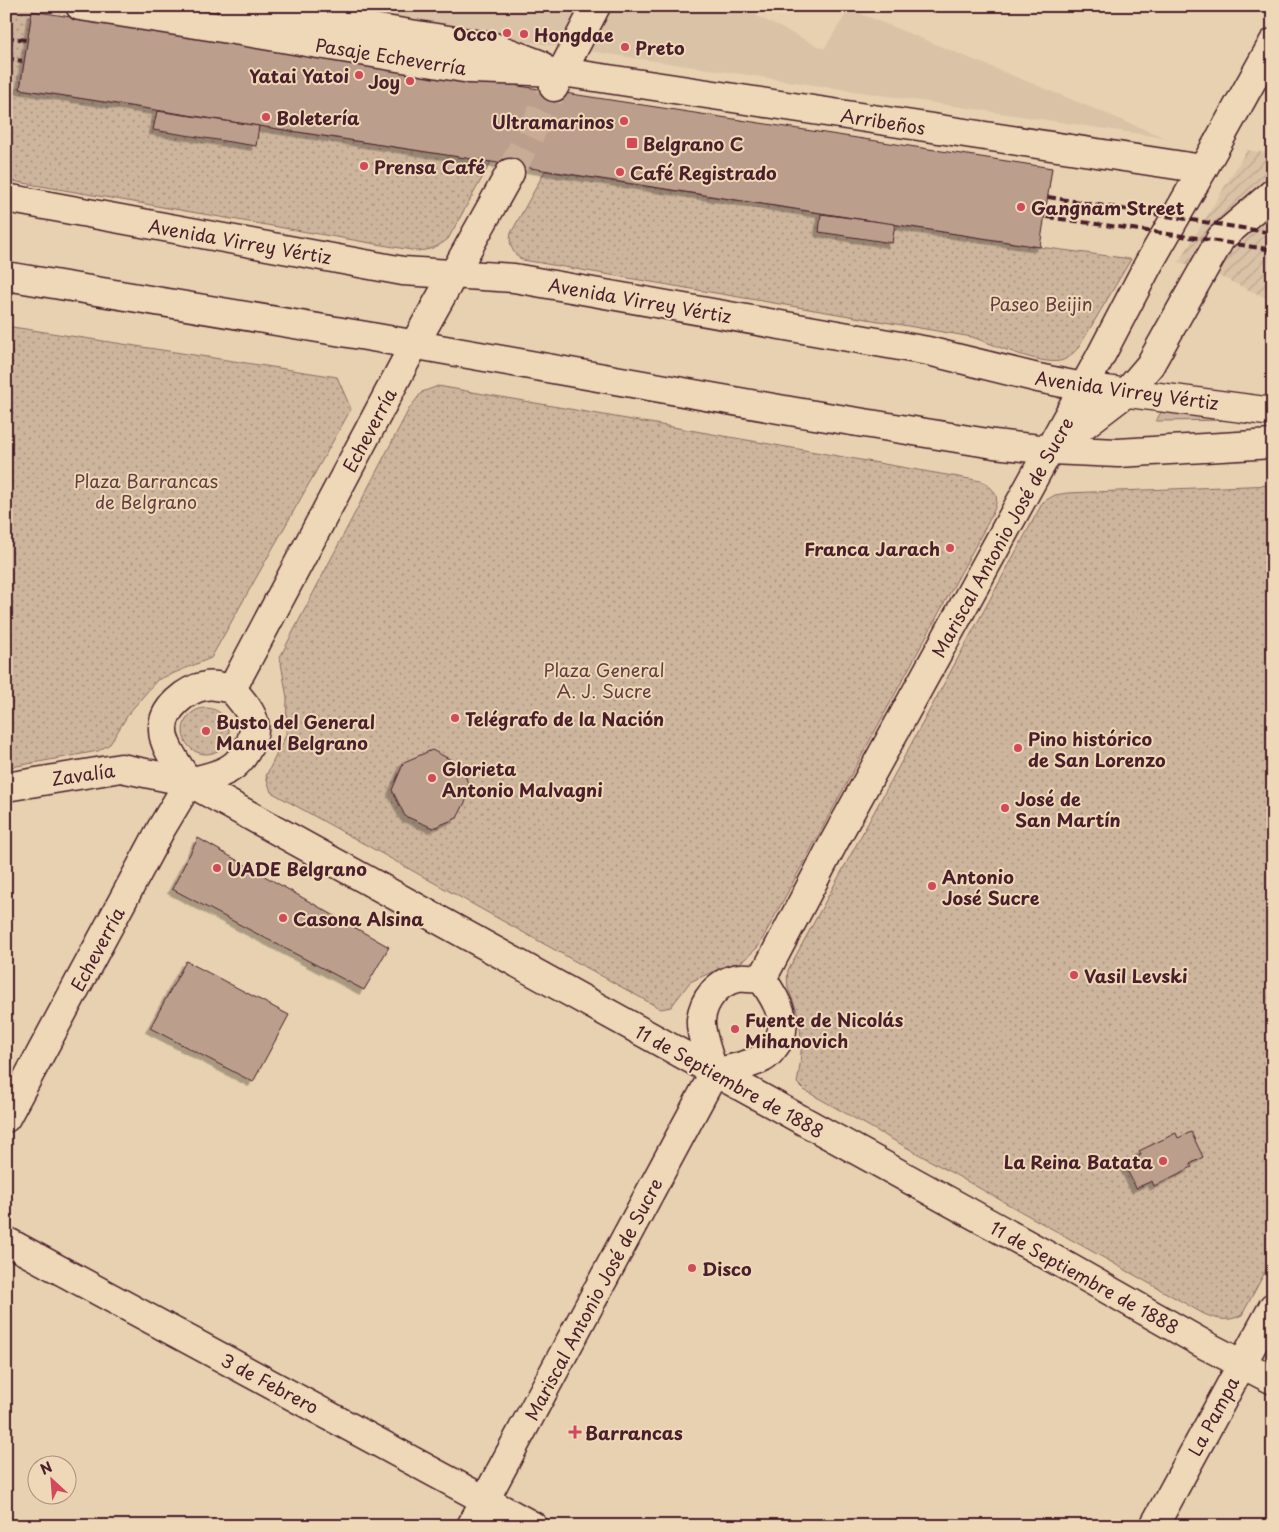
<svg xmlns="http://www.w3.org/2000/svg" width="1279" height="1532" font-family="'Playpen Sans',sans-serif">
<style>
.built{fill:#dac2a6}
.industrial{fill:url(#industrial-furrows)}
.green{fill:#cdb49c;stroke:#8c6a64}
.park{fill:url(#park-dots);stroke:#8c6a64}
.building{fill:#bb9f8c;stroke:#4a1f2b;filter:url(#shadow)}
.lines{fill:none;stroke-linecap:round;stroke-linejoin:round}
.minor-tunnel{stroke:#c8ad96;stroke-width:28;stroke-dasharray:28 14;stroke-linecap:butt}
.minor-casing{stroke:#4a1f2b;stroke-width:31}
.major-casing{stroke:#4a1f2b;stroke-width:31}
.minor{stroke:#eed8b7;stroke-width:28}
.major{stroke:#eed8b7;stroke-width:28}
.rail{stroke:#4a1f2b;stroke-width:4;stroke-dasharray:8 4;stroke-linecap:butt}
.poi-dot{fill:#d1495b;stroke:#eed8b7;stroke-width:2}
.labels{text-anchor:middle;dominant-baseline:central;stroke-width:4;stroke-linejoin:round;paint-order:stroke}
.poi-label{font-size:18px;font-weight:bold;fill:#4a1f2b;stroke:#eed8b7;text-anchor:start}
.street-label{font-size:18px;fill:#4a1f2b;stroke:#eed8b7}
.park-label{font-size:18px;fill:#643d42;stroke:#eed8b7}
</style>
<defs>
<pattern id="industrial-furrows" width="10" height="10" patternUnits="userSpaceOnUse" patternTransform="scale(1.25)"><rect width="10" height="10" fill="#dac2a6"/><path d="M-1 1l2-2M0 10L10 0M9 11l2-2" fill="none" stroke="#bda68f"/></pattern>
<pattern id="park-dots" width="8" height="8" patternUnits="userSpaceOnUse" patternTransform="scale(1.25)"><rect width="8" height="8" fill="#cdb49c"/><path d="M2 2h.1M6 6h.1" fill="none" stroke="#a8927f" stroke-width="1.8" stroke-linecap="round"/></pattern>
<filter id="shadow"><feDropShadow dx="-4.5" dy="4.5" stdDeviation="0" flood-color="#0004"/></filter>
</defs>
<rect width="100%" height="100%" fill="#e7d1b1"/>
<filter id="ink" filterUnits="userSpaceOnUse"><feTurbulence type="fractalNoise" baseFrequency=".02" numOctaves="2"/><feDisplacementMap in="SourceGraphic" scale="10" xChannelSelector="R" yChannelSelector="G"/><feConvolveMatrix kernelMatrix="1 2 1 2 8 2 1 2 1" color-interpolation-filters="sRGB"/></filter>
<g filter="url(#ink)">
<!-- built -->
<polygon class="built" points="352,6 737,6 824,49 849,9 1166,138 370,18"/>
<!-- industrial -->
<polygon class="industrial" points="1247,150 1273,154 1273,301 1221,277 1179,262"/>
<!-- green -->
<polygon class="green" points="1164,407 1237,420 1156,421"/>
<!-- park -->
<g class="park">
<path d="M 6,6 L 33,6 L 20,89 L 491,162 L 448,239 C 438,247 430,250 417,251 L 6,180 Z"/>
<path d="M 545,171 L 1040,247 L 1131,259 L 1079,347 C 1073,353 1069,359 1060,361 C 1039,365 993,344 972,337 L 523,260 C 513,255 508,244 511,233 Z"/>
<polygon points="6,326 337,377 351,409 211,658 157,680 129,713 110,744 98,751 6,768"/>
<path d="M 438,386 L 981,481 C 998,491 1000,497 992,515 L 758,947 L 745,959 L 735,965 L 714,971 L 690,982 L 671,1007 L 661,1009 L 271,792 L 266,776 L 286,735 L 287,698 L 280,657 L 409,409 L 422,392 Z"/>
<path d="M 1273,485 L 1273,1257 L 1242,1315 C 1228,1322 1218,1320 1204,1314 L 804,1090 L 797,1083 C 802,1059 803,1035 797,1012 C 792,994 785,991 788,970 L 1043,502 L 1055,495 L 1067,493 Z"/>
<circle cx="206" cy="731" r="23"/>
</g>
<!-- building -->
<g class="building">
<polygon points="32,11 1052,168 1040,247 20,89"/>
<polygon points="157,111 259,126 256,146 153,130"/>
<polygon points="821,214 895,224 892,243 819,232"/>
<polygon points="432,750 461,765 471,791 457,818 433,828 405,816 392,790 404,762"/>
<polygon points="198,838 389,947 364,990 172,889"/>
<polygon points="186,961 289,1015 253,1082 150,1028"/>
<polygon points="1191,1132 1203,1157 1190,1164 1192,1167 1154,1186 1152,1181 1136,1188 1124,1164 1141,1155 1139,1151 1176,1133 1178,1138"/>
</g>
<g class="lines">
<!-- minor-tunnel -->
<polyline class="minor-tunnel" points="510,173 554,88"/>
<defs>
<g id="minor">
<polyline points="80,6 222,28 470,69 562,72 1203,169"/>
<polyline points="231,6 494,47 539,64"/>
<polyline points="554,87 596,6"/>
<polyline points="6,198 403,271 514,278 928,351 1038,378 1083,387 1273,412"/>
<polyline points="1055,447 1127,392 1150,365 1221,238 1273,193"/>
<polyline points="232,689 414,345 510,173"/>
<polyline points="6,787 121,768 189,782 1061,1263 1207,1346 1273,1380"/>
<polyline points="762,979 834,842 1099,359 1148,265 1203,169 1273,43"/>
<path d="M 714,1073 C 730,1069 748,1066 763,1058 C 767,1056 771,1051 774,1047 C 793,1025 776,999 762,979"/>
<path d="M 6,1118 L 161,829 L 189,782 C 218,775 239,772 251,741 C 253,736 255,728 254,722 C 251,710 240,699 232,689 C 224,688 214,684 206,686 C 186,689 162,709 163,730 C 163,747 180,768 189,782"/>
<polyline points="6,1241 533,1526"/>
<path d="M 471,1526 L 714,1073 C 710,1059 700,1035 701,1020 C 703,1000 718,981 739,978 C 746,977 755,979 762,979"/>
<polyline points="1154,1526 1273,1307"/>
</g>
<polyline id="major" points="6,276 366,336 796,412 994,444 1050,450 1118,453 1273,444"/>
</defs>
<!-- minor casing -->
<use href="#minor" class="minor-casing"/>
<!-- major casing -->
<use href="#major" class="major-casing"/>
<!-- minor -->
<use href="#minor" class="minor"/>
<!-- major -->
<use href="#major" class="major"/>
<!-- rail -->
<g class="rail">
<polyline points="6,37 26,40"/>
<polyline points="6,58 22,61"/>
<polyline points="1048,197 1273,233"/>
<polyline points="1047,217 1204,239 1273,250"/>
</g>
</g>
</g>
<!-- markers -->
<g class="poi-dot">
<circle cx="507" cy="33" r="5"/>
<circle cx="524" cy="34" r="5"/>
<circle cx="625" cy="47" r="5"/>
<circle cx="359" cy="75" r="5"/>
<circle cx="410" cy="81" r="5"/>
<circle cx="266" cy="117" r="5"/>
<circle cx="624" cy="121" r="5"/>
<rect x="626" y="137" width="12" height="12" rx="2.5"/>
<circle cx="364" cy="166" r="5"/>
<circle cx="620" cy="172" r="5"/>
<circle cx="1021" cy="207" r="5"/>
<circle cx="950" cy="548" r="5"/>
<circle cx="455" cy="718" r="5"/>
<circle cx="206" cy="731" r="5"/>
<circle cx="1018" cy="748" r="5"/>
<circle cx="432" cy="778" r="5"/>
<circle cx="1005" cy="808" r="5"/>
<circle cx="217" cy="868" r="5"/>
<circle cx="932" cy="886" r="5"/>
<circle cx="283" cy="918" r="5"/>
<circle cx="1074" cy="975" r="5"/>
<circle cx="735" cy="1029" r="5"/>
<circle cx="1163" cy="1161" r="5"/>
<circle cx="692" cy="1268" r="5"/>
<path d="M572.5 1424.5h5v5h5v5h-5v5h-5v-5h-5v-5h5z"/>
</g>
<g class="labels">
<!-- poi labels -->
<g class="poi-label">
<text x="497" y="33" text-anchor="end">Occo</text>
<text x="534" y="34">Hongdae</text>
<text x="635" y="47">Preto</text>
<text x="349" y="75" text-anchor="end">Yatai Yatoi</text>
<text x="400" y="81" text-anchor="end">Joy</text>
<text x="276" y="117">Boletería</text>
<text x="614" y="121" text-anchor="end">Ultramarinos</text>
<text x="643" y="143">Belgrano C</text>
<text x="374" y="166">Prensa Café</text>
<text x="630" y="172">Café Registrado</text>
<text x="1031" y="207">Gangnam Street</text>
<text x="940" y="548" text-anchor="end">Franca Jarach</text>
<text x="465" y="718">Telégrafo de la Nación</text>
<text x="216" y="721">Busto del General<tspan x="216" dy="21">Manuel Belgrano</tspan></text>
<text x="1028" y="738">Pino histórico<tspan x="1028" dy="21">de San Lorenzo</tspan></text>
<text x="442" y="768">Glorieta<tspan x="442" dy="21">Antonio Malvagni</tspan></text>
<text x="1015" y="798">José de<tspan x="1015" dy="21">San Martín</tspan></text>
<text x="227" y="868">UADE Belgrano</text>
<text x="942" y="876">Antonio<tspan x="942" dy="21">José Sucre</tspan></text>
<text x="293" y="918">Casona Alsina</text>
<text x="1084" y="975">Vasil Levski</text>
<text x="745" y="1019">Fuente de Nicolás<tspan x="745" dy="21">Mihanovich</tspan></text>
<text x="1153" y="1161" text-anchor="end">La Reina Batata</text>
<text x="702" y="1268">Disco</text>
<text x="585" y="1432">Barrancas</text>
</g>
<!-- street labels -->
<g class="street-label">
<text transform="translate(391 56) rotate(9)">Pasaje Echeverría</text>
<text transform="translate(883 121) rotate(9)">Arribeños</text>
<text transform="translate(240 241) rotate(10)">Avenida Virrey Vértiz</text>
<text transform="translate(640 300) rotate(10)">Avenida Virrey Vértiz</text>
<text transform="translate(1127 390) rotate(8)">Avenida Virrey Vértiz</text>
<text transform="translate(369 430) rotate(-62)">Echeverría</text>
<text transform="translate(1002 537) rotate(-61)">Mariscal Antonio José de Sucre</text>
<text transform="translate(83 774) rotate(-8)">Zavalía</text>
<text transform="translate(97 949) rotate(-62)">Echeverría</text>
<text transform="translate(730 1081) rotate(29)">11 de Septiembre de 1888</text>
<text transform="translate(1085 1277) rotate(29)">11 de Septiembre de 1888</text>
<text transform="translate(593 1299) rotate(-62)">Mariscal Antonio José de Sucre</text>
<text transform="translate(270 1383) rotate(28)">3 de Febrero</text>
<text transform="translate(1213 1416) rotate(-62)">La Pampa</text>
</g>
<!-- park labels -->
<g class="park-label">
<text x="1041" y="303">Paseo Beijin</text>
<text x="146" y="480">Plaza Barrancas<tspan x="146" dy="21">de Belgrano</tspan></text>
<text x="604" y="669">Plaza General<tspan x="604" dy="21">A. J. Sucre</tspan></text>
</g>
</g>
<!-- margin -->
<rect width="1279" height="1532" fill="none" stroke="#eed8b7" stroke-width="25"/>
<rect x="12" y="12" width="1254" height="1507" fill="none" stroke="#4a1f2b" stroke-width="2" filter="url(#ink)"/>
<!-- north arrow -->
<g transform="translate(52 1480) rotate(334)"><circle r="24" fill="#eed8b7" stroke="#ac8e7f"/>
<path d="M0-4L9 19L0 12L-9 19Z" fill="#d1495b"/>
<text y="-8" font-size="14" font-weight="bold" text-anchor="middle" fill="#4a1f2b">N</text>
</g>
</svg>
